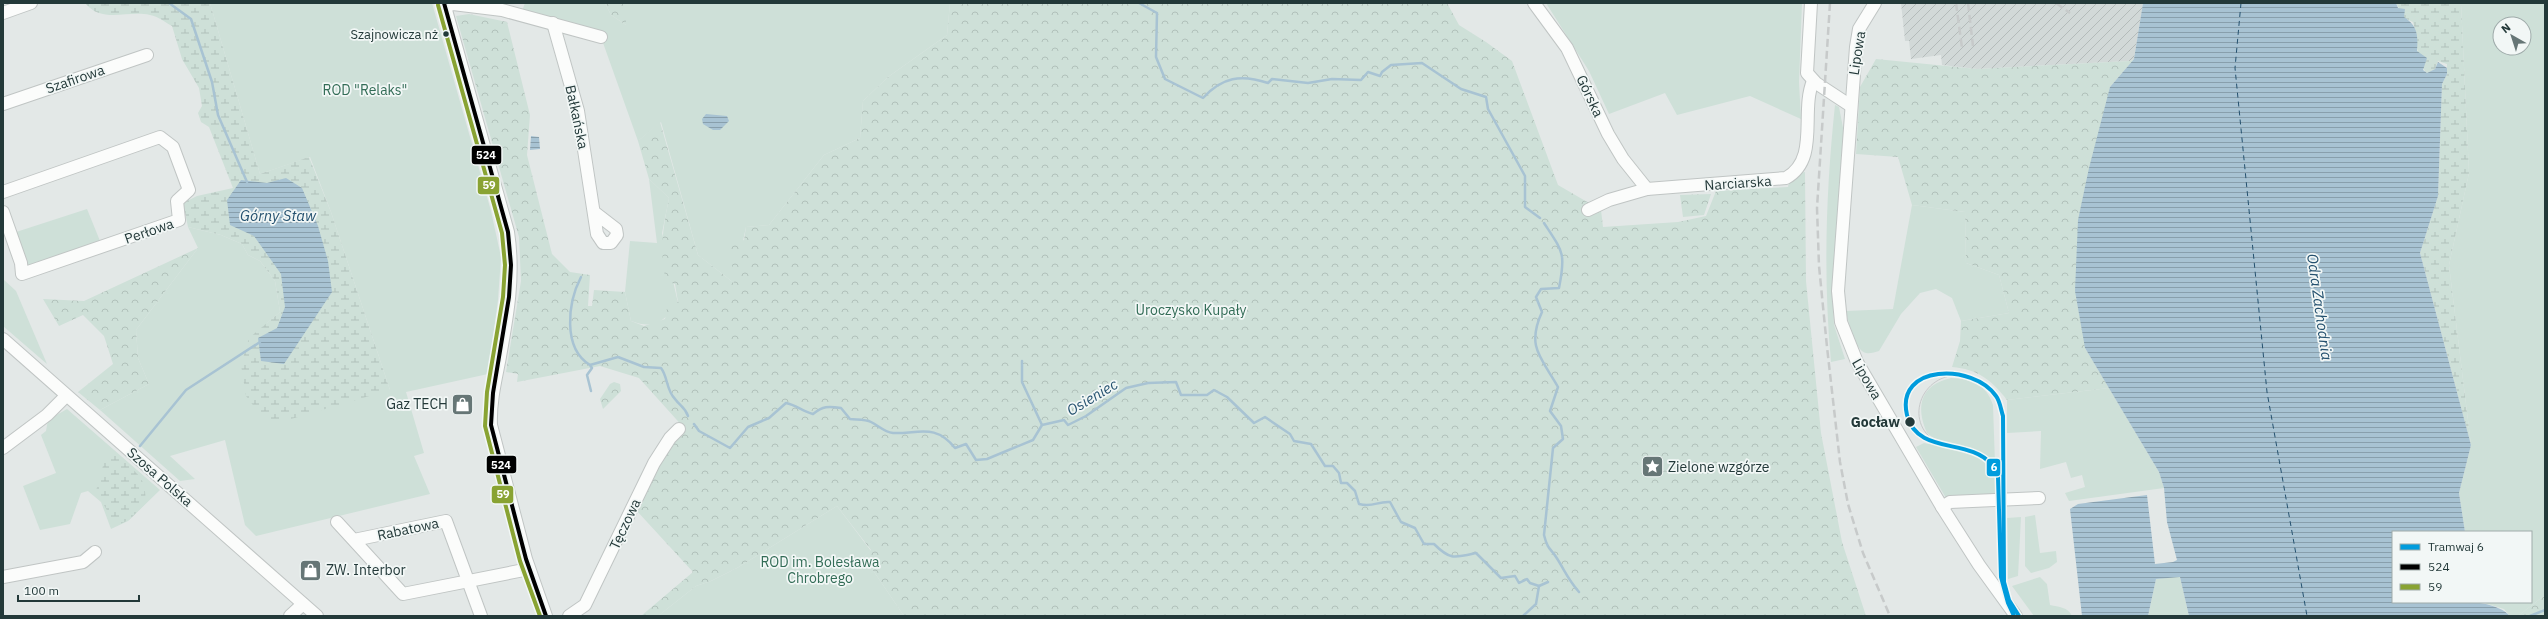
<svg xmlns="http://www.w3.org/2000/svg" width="2548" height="619" font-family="'IBM Plex Sans',sans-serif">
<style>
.industrial{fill:url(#industrial-furrows)}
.green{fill:#cee0d8;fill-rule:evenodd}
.forest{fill:url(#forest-crowns)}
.wetland{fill:url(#wetland-marsh)}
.water{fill:url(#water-rules)}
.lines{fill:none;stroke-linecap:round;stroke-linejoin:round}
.stream{stroke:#a8c3d3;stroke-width:2.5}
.ferry{stroke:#24516f;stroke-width:1;stroke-dasharray:5 4;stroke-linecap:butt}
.minor-casing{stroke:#c0c5c4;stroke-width:14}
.minor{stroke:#fbfcfb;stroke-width:12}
.tram{stroke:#c7caca;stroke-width:1}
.rail{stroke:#c7caca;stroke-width:2.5;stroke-dasharray:8 4;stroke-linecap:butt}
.bus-1-casing{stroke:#f2f7f6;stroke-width:7}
.bus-2-casing{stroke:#f2f7f6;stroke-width:7}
.bus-1{stroke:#000;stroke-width:4}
.bus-2{stroke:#89a333;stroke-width:4}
.tram-1-casing{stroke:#f2f7f6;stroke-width:7}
.tram-1{stroke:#009cdd;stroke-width:4}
.bus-dot{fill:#233939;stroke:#f2f7f6;stroke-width:1.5}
.labels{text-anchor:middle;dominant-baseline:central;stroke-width:3.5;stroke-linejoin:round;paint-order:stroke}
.bus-label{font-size:13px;fill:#233939;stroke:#f2f7f6;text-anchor:end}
.street-label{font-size:14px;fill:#233939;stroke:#f2f7f6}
.park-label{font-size:14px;fill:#326c56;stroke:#f2f7f6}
.poi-label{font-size:14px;fill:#233939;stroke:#f2f7f6;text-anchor:start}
.stop-label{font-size:14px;font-weight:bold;fill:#233939;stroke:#f2f7f6;text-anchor:end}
.water-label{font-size:15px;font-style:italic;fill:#24516f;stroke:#f2f7f6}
.line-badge{stroke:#f2f7f6;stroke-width:1.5}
.badge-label{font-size:11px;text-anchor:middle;font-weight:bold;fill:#fff}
</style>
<defs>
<pattern id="industrial-furrows" width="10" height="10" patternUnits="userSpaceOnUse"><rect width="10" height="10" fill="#d2d9d8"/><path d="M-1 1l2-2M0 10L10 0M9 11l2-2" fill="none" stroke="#b4bbba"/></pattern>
<pattern id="forest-crowns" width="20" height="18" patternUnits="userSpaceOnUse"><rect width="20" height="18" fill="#cee0d8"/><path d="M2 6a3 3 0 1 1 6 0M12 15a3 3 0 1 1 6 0" fill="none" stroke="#b1c1ba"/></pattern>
<pattern id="wetland-marsh" width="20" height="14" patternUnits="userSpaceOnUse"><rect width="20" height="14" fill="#cee0d8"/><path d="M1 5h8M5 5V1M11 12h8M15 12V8" fill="none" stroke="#b1c1ba"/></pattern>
<pattern id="water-rules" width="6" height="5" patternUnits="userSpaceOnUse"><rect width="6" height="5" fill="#a8c3d3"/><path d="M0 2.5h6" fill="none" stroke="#889fac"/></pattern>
</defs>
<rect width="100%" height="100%" fill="#e3e8e7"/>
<!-- industrial -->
<polygon class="industrial" points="1901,3 2143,3 2134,59 2130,61 1977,69 1942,65 1941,55 1911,59 1909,41 1905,41"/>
<!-- green -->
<g class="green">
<polygon points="210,3 432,3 491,211 501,257 498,300 488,374 406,392 424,453 414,456 430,494 256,536 245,525 225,440 170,456 195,479 180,481 100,410 149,384 138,358 136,330 198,248 188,227 221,235 242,244 248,255 260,261 275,281 280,312 267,323 390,390 331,212 310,157 260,174"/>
<polygon points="525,3 605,3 611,15 626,25 626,3 950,3 947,35 888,77 863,101 860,138 824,155 769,225 746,227 734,283 698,255 661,122 638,141 602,40 522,11"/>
<polygon points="1546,3 1802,3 1799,82 1801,119 1750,96 1677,115 1665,93 1609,114 1589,71"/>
<path d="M 2461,3 L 2545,3 L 2545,595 L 2518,616 L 2510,616 L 2504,609 L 2481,602 L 2531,602 L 2531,532 L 2465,532 L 2459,493 L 2471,445 L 2449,265 L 2469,173 ZM 2500,24 L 2524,24 L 2524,48 L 2500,48 Z"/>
<path d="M 1835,105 L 1839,107 L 1844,133 L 1833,308 L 1834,325 L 1845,359 L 1831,362 C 1823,276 1826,190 1835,105 Z"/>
<path d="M 649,179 L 669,198 L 662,233 L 678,303 C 664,321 655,330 631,321 L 625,292 L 630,241 L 657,243 Z"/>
<path d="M 1912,205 L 1965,212 L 1966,263 L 1999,275 L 2009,313 L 1961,321 L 1952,298 L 1936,289 L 1920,293 L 1901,314 L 1879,351 C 1875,352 1870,354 1866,353 C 1855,351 1848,321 1846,311 L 1893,309 Z"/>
<polygon points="87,209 100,241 26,267 13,233"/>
<polygon points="3,279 16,291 47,364 3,326"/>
<path d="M 1951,378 C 1972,379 1986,384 1993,405 L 1995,464 C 1971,443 1947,451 1927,433 C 1915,405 1921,385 1951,378 Z"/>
<polygon points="2109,388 2159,472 2164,488 2069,501 2065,493 2085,487 2082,475 2071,478 2066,462 2040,469 2041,431 2007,433 2007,400"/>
<polygon points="67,409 160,490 128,521 111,529 101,502 88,491 81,493 70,524 40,530 23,486 56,473 41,435 46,431 48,420"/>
<path d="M 1924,443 C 1947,448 1989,449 1996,478 C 1998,483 1998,490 1998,496 L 1946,498 L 1916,447 Z"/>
<polygon points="837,506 871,551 864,557 904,616 658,616 696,586 711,581 737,568"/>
<polygon points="2035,515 2040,553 2056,551 2057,562 2049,568 2031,573 2025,566 2025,517"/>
<polygon points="2021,517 2018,576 2008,579 2007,518"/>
<polygon points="2175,576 2180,577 2189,616 2148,616 2156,579"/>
<path d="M 2040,577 L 2047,584 L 2050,605 C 2059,607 2068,607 2072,616 L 2034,616 L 2012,586 Z"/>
</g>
<!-- forest -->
<g class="forest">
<polygon points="605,3 626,3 626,25 611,15"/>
<path d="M 950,3 L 1447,3 L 1459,25 L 1486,42 L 1512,61 L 1558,185 L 1601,210 L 1603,227 L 1678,222 L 1706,216 L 1716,191 L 1788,187 L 1792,175 L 1805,172 L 1806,281 L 1821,433 L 1842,542 L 1866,616 L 904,616 L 864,557 L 871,550 L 837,506 L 737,568 L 711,581 L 696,586 L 658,616 L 641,616 L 693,572 L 636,510 L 672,443 L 685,429 L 639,378 L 600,366 L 517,382 L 518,374 L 506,372 L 521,281 L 519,237 L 456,16 L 469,14 L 507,22 L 530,115 L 527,155 L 552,254 L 570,272 L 590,275 L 588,306 L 592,306 L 594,290 L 625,292 L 631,321 L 644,326 L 665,319 L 667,308 L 678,302 L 675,284 L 666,281 C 659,251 663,228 669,198 L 649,179 L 638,141 L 660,122 L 698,255 L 734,283 L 730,245 L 744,240 L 746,227 L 769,225 L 824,155 L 860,138 L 863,101 L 888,77 L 947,35 Z"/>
<path d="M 1876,59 L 1977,69 L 2130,61 L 2134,59 L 2110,87 L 2085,348 L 2109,388 L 2007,400 C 1992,380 1977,369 1952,367 L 1960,341 L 1961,321 L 2009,313 L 1999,275 L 1966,263 L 1965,212 L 1912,205 L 1898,157 L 1856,154 L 1860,87 Z"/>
<polygon points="1711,194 1704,215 1683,217 1680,195"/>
<polygon points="198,248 136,330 138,358 149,384 100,410 78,392 113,364 104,336 83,315 59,326 43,299 84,301"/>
<polygon points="614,382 620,384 621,391 603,409 600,399 610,384"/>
<polygon points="2545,595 2545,616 2518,616"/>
</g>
<!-- wetland -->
<g class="wetland">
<path d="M 85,3 L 210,3 L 260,174 L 309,157 L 331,212 L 390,390 L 274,424 L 261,416 L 246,396 L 241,365 L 249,338 L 280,312 L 275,281 L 260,261 L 248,255 L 242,244 L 221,235 L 188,227 L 183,203 L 197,196 L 233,188 L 209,127 L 201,122 L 198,113 L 202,106 L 199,88 L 182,59 L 172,26 C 166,23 158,16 150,15 C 127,10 102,24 85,3 Z"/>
<path d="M 2396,3 L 2461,3 L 2469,173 L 2449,265 L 2471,445 L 2420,253 L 2438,196 L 2442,84 L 2447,74 L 2447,64 L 2438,61 L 2435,69 L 2427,73 C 2415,61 2418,38 2413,22 L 2404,18 Z"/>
<path d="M 117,454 C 135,474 148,475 145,504 L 129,520 L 120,524 L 113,521 L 96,491 L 106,455 Z"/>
</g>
<!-- water -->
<g class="water">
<path d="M 2143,3 L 2396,3 L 2398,8 L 2405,9 L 2404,17 C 2418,26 2418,36 2417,51 L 2427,58 L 2423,70 L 2427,73 L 2435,69 L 2438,62 L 2447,68 L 2447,74 L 2442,84 L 2438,196 L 2420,253 L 2471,445 L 2459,493 L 2465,532 L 2393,532 L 2393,602 C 2422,602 2490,594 2510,616 L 2189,616 L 2180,577 L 2156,579 L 2148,616 L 2082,616 L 2070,509 L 2078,504 L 2147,495 L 2155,564 L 2173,562 L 2177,560 L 2167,522 L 2164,488 L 2159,472 L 2085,348 L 2075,291 L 2078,220 L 2089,168 L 2110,87 L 2134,59 Z"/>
<polygon points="706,114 727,116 729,121 720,130 713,130 703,124 702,119"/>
<polygon points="531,136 539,137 540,149 530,150"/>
<polygon points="286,178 302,188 318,226 328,261 332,292 284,364 261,361 258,338 277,328 285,307 281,274 254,236 230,225 227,200 241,180 267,183"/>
</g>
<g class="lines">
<!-- stream -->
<g class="stream">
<polyline points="169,3 191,19 212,82 218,115 247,182"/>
<path d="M 1139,3 L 1157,13 L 1156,57 L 1165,79 L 1203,98 C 1222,77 1241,74 1268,83 L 1272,79 L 1308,83 L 1332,79 L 1361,80 L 1368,72 L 1380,76 L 1382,72 L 1391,65 L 1422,63 L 1461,89 L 1486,97 L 1488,109 L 1525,176 L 1525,207 L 1540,218"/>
<path d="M 1544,223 C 1563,252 1566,253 1559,288 L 1541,289 L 1536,297 L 1542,312 C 1526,347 1541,357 1558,387 L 1550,411 L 1561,426 L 1563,439 L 1553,448 L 1544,535 C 1548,551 1551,548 1558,560 C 1566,573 1568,579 1579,592"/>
<path d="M 581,277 C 568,302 562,348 590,365"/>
<polyline points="1022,361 1022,382 1042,425"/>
<path d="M 591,391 L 587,375 L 592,368 L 590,365 L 618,357 L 644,367 L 661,368 C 668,377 666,390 675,399 C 680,406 685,407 688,416"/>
<path d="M 694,424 L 699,431 L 730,448 L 748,427 L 769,418 L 786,403 C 796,405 802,411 813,414 C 823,406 828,406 841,408 L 850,419 C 856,420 865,419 871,422 C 879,426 884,432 893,433 C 919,434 935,423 955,448 L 966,444 L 976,460 L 987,459 L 1033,440 L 1042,425 L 1064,420 L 1068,425 L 1086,416 L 1126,388 L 1148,383 L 1176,382 L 1181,395 L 1207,395 L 1214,390 L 1227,397 L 1254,423 L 1265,417 L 1290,434 L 1294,441 L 1311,444 L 1325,466 L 1333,466 L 1339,473 L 1341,483 L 1347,483 L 1355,491 L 1359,504 C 1373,508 1377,501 1390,502 L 1401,522 L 1415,528 L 1424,544 L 1434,544 C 1450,560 1454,558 1476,553 L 1501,578 L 1515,576 L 1519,583 L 1527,579 L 1530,583 L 1539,586 L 1548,582"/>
<polyline points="140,446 186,390 260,342"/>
<polyline points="1523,616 1536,604 1539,586"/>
<polyline points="2530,616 2545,610"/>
</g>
<!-- ferry -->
<polyline class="ferry" points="2241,3 2235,68 2267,392 2307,616"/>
<defs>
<g id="minor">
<path d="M 444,3 L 508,232 C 515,277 507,318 499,362 C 495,382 490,404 491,425 L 526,559 L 546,616"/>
<polyline points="1534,3 1567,48 1608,134 1623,159 1647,189"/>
<polyline points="1811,3 1807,73 1816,83 1851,106"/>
<polyline points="1875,3 1859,29 1856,47 1838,291 1841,322 1857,362 1942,507 1979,565 2016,616"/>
<polyline points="445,7 453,4 502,10 601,37"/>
<polyline points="3,13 31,3"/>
<polyline points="553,23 578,111 597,234 603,243 611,243 617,235 616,229 594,212"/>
<polyline points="3,104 147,55"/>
<polyline points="3,192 160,137 173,147 189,190 177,201 179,220 22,274 21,263 3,212"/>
<path d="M 1588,210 L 1609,200 L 1647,189 L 1786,178 C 1820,159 1800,112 1813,81"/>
<polyline points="3,339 317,616"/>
<polyline points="3,448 47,415 66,396"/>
<polyline points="1942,507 1950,502 2039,498"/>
<polyline points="337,522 403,594 529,569"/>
<polyline points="354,540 446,521 481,616"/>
<polyline points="3,577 83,562 95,552"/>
<polyline points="290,616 303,604"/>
<polyline points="569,616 585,605 654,463 670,438 679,429"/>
</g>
</defs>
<!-- minor casing -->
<use href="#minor" class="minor-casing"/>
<!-- minor -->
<use href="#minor" class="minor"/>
<!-- tram -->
<path class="tram" d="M 1944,445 C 1902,431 1916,374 1960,375"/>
<!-- rail -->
<g class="rail">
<polyline points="1830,3 1817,208 1819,266 1827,347 1840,462 1848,504 1863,553 1890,616"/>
<polyline points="1956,3 1962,48"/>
<polyline points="1968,3 1973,46"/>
<polyline points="2056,3 2070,13"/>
</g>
<defs>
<polyline id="bus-1" points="444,3 508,232 511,265 509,297 493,393 491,425 526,559 546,616"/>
<polyline id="bus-2" points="438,5 502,233 505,265 503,297 487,392 485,426 520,561 540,616"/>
</defs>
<!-- bus-1 casing -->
<use href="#bus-1" class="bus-1-casing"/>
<!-- bus-2 casing -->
<use href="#bus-2" class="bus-2-casing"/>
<!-- bus-1 -->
<use href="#bus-1" class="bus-1"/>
<!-- bus-2 -->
<use href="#bus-2" class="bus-2"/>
<defs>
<path id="tram-1" d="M 2014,616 L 2008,603 L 2001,577 L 1998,477 C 1996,473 1994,467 1991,464 C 1969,438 1917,455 1907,415 C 1895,364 1973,363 1996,396 C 2000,401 2001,410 2003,416 L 2004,582 L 2009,600 L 2019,616"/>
</defs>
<!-- tram-1 casing -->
<use href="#tram-1" class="tram-1-casing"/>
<!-- tram-1 -->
<use href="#tram-1" class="tram-1"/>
</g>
<!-- icons -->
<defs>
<symbol id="shop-square" viewBox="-11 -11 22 22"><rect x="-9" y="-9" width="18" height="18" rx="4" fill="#667676" stroke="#f2f7f6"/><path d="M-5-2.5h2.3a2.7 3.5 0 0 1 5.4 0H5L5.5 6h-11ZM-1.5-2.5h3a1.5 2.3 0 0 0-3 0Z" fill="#fff"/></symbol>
<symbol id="sight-square" viewBox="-11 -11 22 22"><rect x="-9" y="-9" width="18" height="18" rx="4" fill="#667676" stroke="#f2f7f6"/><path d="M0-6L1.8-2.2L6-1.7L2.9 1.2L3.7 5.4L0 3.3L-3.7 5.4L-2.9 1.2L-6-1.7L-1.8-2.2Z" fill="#fff"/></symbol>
</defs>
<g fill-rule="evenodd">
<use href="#shop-square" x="450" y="392" width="25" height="25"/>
<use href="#sight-square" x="1640" y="454" width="25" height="25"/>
<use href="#shop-square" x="298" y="558" width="25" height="25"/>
</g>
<!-- markers -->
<g class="bus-dot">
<circle cx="446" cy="34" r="3.5"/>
<circle cx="1910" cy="422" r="5.5"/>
</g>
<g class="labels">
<!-- bus labels -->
<g class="bus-label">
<text x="438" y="34">Szajnowicza nż</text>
</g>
<!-- street labels -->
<g class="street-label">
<text transform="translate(1857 53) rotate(-81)">Lipowa</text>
<text transform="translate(75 79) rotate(-19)">Szafirowa</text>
<text transform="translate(1590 96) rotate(65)">Górska</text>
<text transform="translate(577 117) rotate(78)">Bałkańska</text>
<text transform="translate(1738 183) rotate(-4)">Narciarska</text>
<text transform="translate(149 231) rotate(-19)">Perłowa</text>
<text transform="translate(1867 379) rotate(60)">Lipowa</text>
<text transform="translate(160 477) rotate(41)">Szosa Polska</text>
<text transform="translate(625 524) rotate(-65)">Tęczowa</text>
<text transform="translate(408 529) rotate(-12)">Rabatowa</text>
</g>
<!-- park labels -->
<g class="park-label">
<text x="365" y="90">ROD "Relaks"</text>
<text x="1191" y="310">Uroczysko Kupały</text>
<text x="820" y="562">ROD im. Bolesława<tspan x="820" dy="16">Chrobrego</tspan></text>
</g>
<!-- poi labels -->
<g class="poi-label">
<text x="448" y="404" text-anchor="end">Gaz TECH</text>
<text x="1668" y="467">Zielone wzgórze</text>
<text x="326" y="570">ZW. Interbor</text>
</g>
<!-- stop labels -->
<g class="stop-label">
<text x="1900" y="422">Gocław</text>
</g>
<!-- water labels -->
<g class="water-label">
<text x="278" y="215">Górny Staw</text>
<text transform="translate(2320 307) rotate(82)">Odra Zachodnia</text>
<text transform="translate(1092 397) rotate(-31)">Osieniec</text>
</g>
</g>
<g class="line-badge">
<rect x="471" y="145" width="31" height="20" rx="4" fill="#000"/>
<rect x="477" y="176" width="23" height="19" rx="4" fill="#89a333"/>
<rect x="486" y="455" width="31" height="19" rx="4" fill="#000"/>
<rect x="1986" y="458" width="15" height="19" rx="4" fill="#009cdd"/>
<rect x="491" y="485" width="23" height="19" rx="4" fill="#89a333"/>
</g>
<g class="badge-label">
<text x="486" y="159">524</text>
<text x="489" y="189">59</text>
<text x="501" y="469">524</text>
<text x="1994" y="471">6</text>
<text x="503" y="498">59</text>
</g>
<!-- border -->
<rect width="2548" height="619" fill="none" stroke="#233939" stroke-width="8"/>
<!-- legend -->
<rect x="2392" y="531" width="140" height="72" fill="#f2f7f6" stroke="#9fabaa"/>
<rect x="2400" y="544" width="20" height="6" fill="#009cdd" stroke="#9fabaa"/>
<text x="2428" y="551" font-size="12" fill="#233939">Tramwaj 6</text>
<rect x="2400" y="564" width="20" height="6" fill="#000000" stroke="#9fabaa"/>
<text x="2428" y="571" font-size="12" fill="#233939">524</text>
<rect x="2400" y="584" width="20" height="6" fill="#89a333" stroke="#9fabaa"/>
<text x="2428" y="591" font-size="12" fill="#233939">59</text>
<!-- north arrow -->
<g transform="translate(2512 36) rotate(321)"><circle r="19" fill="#f2f7f6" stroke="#9fabaa"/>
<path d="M0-3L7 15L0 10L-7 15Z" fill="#667676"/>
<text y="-6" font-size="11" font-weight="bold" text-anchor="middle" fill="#233939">N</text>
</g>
<!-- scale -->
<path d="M18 595v6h121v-6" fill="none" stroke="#233939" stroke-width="2"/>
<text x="24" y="595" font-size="12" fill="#233939" stroke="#f2f7f6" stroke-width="3" paint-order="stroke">100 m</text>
</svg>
